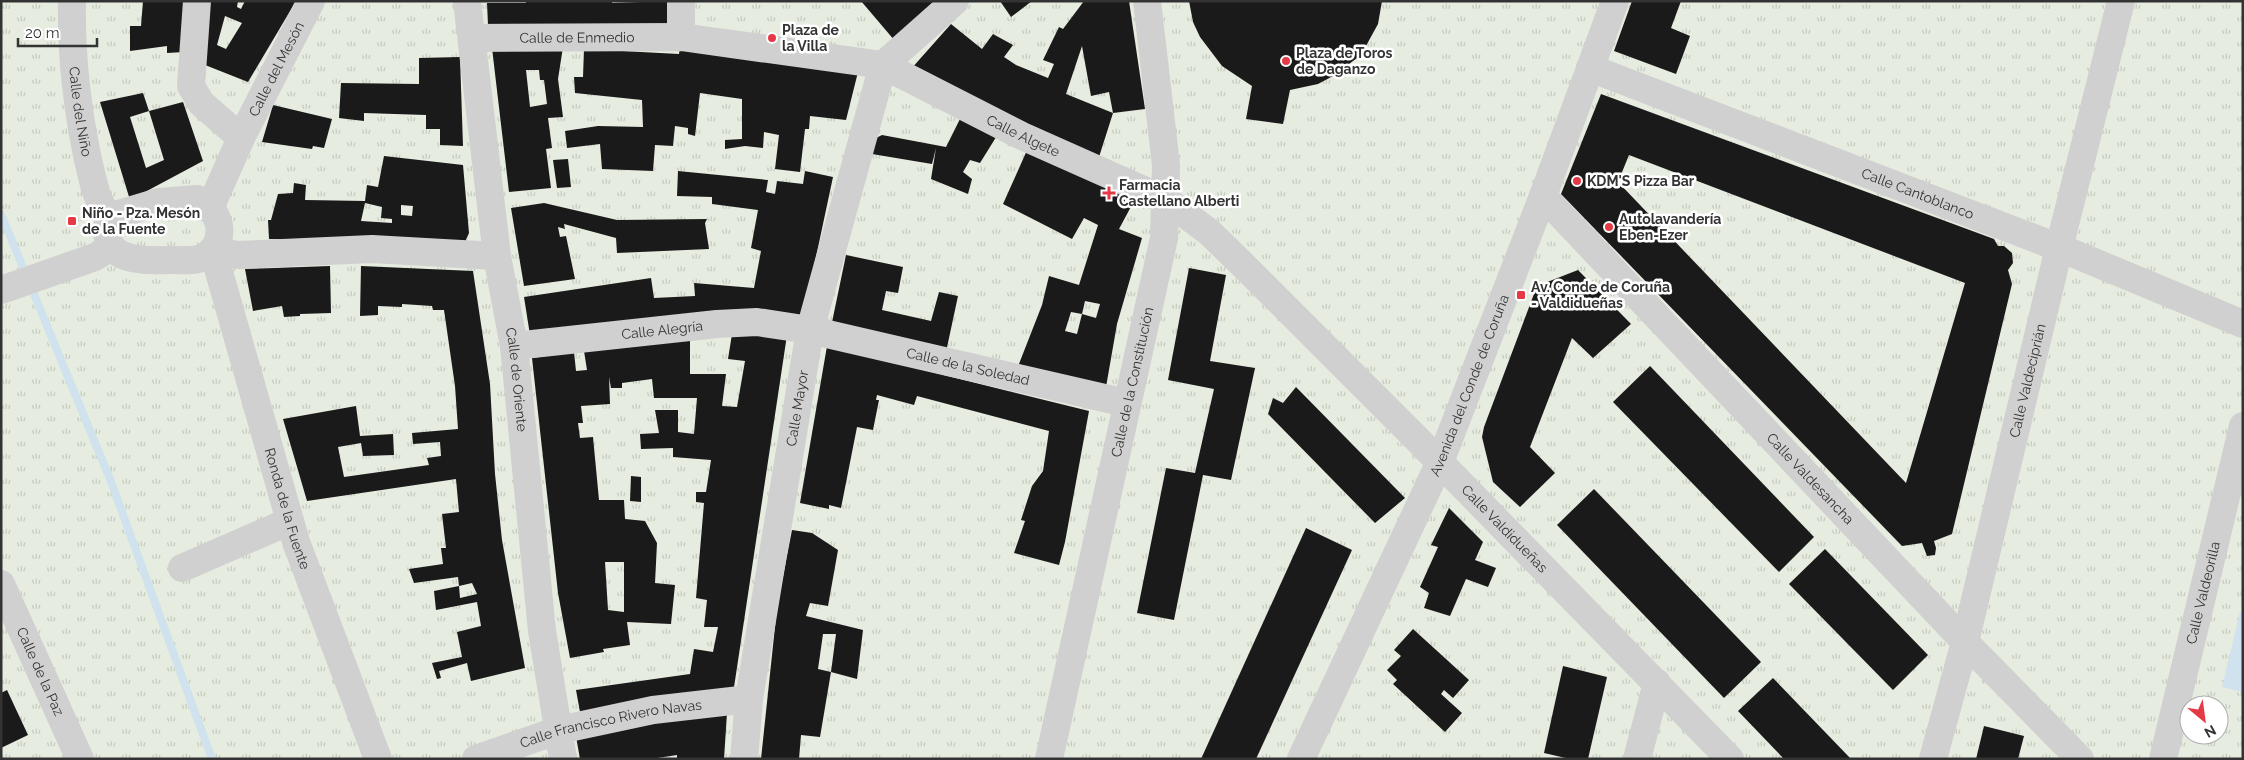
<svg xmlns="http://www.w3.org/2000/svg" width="2244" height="760" font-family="Raleway,sans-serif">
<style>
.park{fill:url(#park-tufts);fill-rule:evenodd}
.water{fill:#cfe2ee}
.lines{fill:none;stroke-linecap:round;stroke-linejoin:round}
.stream{stroke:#cfe2ee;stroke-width:8}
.building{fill:#1a1a1a;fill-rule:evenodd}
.minor{stroke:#d0d0d0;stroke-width:28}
.poi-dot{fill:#e63946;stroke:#fff;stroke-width:2}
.labels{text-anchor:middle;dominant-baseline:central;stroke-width:5;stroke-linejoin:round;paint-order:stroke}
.poi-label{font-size:14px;font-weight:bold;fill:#333;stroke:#fff;text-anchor:start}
.street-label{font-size:14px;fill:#333;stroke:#fff}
</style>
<defs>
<pattern id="park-tufts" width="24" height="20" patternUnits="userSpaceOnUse" patternTransform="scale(1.25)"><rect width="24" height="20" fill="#e6ecdf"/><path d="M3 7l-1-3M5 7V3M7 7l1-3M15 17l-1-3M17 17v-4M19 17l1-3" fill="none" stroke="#c6cbc0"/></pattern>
</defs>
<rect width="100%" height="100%" fill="#fff"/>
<!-- park -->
<path class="park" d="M 1,1 L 2243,1 L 2243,759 L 1,759 ZM 2189,705 L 2219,705 L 2219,735 L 2189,735 Z"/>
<!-- water -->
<polygon class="water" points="2240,612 2243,612 2243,692 2222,687"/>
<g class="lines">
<!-- stream -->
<polyline class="stream" points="1,214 110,479 212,759"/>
</g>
<!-- building -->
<g class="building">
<polygon points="143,1 187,1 184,52 167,53 167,46 130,51 130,26 141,26"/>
<path d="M 205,1 L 238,1 L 237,7 L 241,9 L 245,1 L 296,1 L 248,82 L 200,63 ZM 225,16 L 242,23 L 226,49 L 217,45 Z"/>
<polygon points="526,1 612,1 612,3 668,1 670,29 488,25 487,3 526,3"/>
<polygon points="861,1 942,1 895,41"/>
<polygon points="1000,1 1032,1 1011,17"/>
<path d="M 1084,1 L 1129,1 L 1145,109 L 1113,113 L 1099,157 L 911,69 L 951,24 L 982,49 L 993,34 L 1013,45 L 1004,57 L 1016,65 L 1048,78 L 1054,64 L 1043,60 L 1059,27 L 1063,29 ZM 1082,46 L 1091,96 L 1109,92 L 1113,113 L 1066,94 Z"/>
<polygon points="1189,1 1382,1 1378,24 1361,55 1333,76 1318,84 1290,90 1283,124 1246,119 1252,86 1222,66 1200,37 1193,22"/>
<polygon points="1632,1 1681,1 1671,28 1690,36 1676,74 1614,51"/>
<path d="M 563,47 L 558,79 L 563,117 L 548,118 L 552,148 L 546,149 L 551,188 L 509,192 L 492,48 ZM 526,70 L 539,70 L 540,80 L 544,80 L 547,104 L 530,107 Z"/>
<polygon points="680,47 858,72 846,120 810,116 809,129 805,129 800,172 775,169 779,135 764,132 763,148 745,146 725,149 725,140 742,139 742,99 700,93 695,136 688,134 688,128 675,126 673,146 655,145 653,171 602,169 600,144 567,148 565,131 598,126 643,127 642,100 575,93 574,77 583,77 584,49 679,54"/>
<polygon points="460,57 463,146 440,145 440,129 426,129 426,115 364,113 364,121 339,118 341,83 419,84 419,58"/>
<polygon points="143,93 149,111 130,117 146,168 164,160 149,111 183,102 203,161 130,200 100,102"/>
<path d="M 1601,94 L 1994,239 L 1998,246 L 2004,246 L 2012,253 L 2013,263 L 2008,270 L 2012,284 L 1952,534 L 1934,541 L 1936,548 L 1935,555 L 1927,556 L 1922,543 L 1902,546 L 1561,194 ZM 1629,155 L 1965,283 L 1906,483 L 1618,182 Z"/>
<polygon points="273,105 332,119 324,148 313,146 312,149 262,142"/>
<polygon points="962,115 998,134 980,163 970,160 963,172 972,179 968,194 931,179 936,148 932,164 872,154 876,138 882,135 946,147"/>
<path d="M 1028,148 L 1134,201 L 1119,229 L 1142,238 L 1117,324 L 1106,387 L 1017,369 L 1042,305 L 1049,276 L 1079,285 L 1098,225 L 1084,218 L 1072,239 L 1003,204 ZM 1085,301 L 1100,304 L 1096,318 L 1082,314 ZM 1071,312 L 1082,314 L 1077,334 L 1065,331 Z"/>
<path d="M 384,156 L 463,165 L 469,233 L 465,242 L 269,239 L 268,220 L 271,220 L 278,194 L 293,193 L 294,183 L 306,185 L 305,200 L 365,201 L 367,185 L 378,187 ZM 365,203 L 382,207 L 381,218 L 392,219 L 392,223 L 361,221 ZM 401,205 L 413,206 L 412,216 L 401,215 Z"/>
<polygon points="568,159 571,187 557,188 553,160"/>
<polygon points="678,171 768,180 766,192 775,194 777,181 803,184 805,171 833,177 803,318 530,335 524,297 651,278 654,298 695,296 694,283 754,288 761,251 751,248 758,210 712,204 712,197 677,196"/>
<polygon points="544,203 617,220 707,219 705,223 709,249 617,253 616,238 564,224 565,229 558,227 560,237 566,236 575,279 524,286 511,208"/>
<polygon points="846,255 903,267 898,293 886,291 882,310 931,321 939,292 958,296 946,352 831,327"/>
<polygon points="330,266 331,313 300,314 300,316 284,317 282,306 253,311 245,269"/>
<polygon points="361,266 473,271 490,384 495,474 502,540 525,668 471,681 467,663 439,671 441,678 437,679 432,663 462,657 457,632 481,626 477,602 436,610 434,591 459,586 460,598 477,594 472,583 459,586 458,577 414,583 409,569 443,564 441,548 446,548 442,514 459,512 456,479 307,501 283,419 356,406 360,436 393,434 394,455 363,456 361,443 338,447 344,477 429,465 427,458 441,456 440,442 413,444 412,433 458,429 455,386 444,310 433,310 432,306 402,304 402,307 378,306 378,315 360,316"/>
<polygon points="1189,268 1226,275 1210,361 1255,368 1231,480 1203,475 1174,620 1137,613 1166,468 1195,473 1214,389 1168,380"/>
<polygon points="1578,270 1631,324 1593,358 1572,338 1530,447 1555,473 1520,507 1493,482 1482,437 1484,427 1537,286"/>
<path d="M 732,334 L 787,335 L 733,694 L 580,712 L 576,690 L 690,674 L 694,649 L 713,652 L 718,627 L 704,627 L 707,600 L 696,598 L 704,503 L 696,502 L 696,492 L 706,492 L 711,460 L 673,457 L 673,448 L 641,449 L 640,434 L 659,433 L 655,410 L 678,410 L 678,432 L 694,434 L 697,398 L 654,398 L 652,379 L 622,383 L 622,388 L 611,388 L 609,377 L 610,404 L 581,406 L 583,423 L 578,423 L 580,438 L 593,437 L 599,500 L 624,500 L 625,519 L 645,521 L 657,543 L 655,583 L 675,585 L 671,624 L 627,622 L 630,645 L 603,649 L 604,652 L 570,658 L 558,593 L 532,358 L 574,352 L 576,371 L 587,370 L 584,351 L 690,337 L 690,374 L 726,374 L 722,406 L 737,407 L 745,361 L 728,359 ZM 605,562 L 624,562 L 624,612 L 608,610 Z"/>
<polygon points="827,346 1089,411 1065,542 1059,565 1014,553 1025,521 1021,520 1032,486 1043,471 1049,431 917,396 914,405 877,395 876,400 879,400 873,430 857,427 841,508 829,505 829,509 800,503"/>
<polygon points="1650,366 1814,537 1779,572 1613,402"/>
<polygon points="1296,387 1405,498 1375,523 1268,414 1273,398 1283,403"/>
<polygon points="631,476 641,477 641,502 630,501"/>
<polygon points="1594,489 1761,662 1724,698 1557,525"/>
<polygon points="1449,508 1483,542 1475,560 1496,568 1488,587 1466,579 1450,616 1424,608 1429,593 1420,587 1438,547 1431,545"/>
<polygon points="1306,528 1352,550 1256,759 1201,759"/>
<polygon points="792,530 812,533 838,550 828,606 810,603 806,616 863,630 857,679 831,672 836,634 823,634 818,669 831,672 820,737 801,735 799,759 761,759 777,608"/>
<polygon points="1825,549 1928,655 1893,690 1789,584"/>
<polygon points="1413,629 1469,680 1453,698 1444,690 1441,694 1462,713 1445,732 1393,684 1397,680 1387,670 1401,656 1394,650"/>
<polygon points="1563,666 1607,677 1588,759 1570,759 1544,753"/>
<polygon points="1773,678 1851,759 1784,759 1738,711"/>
<polygon points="7,690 28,735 1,748 1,693"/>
<polygon points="727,713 724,759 677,759 677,755 651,759 580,759 575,731"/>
<polygon points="1984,726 2024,736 2018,759 1976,759"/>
</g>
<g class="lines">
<!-- minor -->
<g class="minor">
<path id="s1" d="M 72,1 C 71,55 77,108 88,160 C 93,180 96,201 109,217"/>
<polyline points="197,1 191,86 201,103 241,138"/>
<path id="s2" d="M 467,1 L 497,256 L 514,346 L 542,631 L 563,759"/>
<polyline points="681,1 681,37"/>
<path id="s3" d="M 473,38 L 681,37 L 883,65 L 1022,136 L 1166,200 L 1209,232 L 1244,266 L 1421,443 L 1730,759"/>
<polyline points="883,65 955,1"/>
<path id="s4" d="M 1590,68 L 2065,250 L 2243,324"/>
<path id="s5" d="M 1543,196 L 1965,642 L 2080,759"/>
<path d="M 197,199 C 201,201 206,204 209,207 C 226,223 222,253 198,259 C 189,261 177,260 168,260 C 136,261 98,260 109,217 L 159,202 Z"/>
<path id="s6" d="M 210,208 L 241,138 L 311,1"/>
<path id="s7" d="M 213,251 L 296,542 L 378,759"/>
<polyline points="213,251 239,255 372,249 497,256"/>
<polyline points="1,290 95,257 111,247"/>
<path id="s8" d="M 514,346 L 717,324 L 757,322 L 810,330 L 1126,403"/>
<polyline points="182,568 290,521"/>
<path id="s9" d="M 1,584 L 80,759"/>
<path id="s10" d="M 476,759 L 559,730 L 653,710 L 749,699"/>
<path id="s11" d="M 744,759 L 749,699 L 810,330 L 883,65"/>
<path id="s12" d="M 1049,759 L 1164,238 L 1166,165 L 1147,1"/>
<path id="s13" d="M 1301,759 L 1440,462 L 1543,196 L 1615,1"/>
<polyline points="1637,759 1657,683"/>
<path id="s14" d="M 1933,759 L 1965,642 L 2059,248 L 2121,1"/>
<path id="s15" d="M 2163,759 L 2243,426"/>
</g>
</g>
<!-- markers -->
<g class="poi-dot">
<circle cx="772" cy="38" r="5"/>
<circle cx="1286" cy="61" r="5"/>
<circle cx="1577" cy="181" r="5"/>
<path d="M1106.5 185.5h5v5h5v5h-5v5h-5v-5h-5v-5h5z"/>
<rect x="67" y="216" width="10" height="10" rx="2.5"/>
<circle cx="1609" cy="227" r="5"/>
<rect x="1516" y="290" width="10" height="10" rx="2.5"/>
</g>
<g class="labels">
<!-- poi labels -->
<g class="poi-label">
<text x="782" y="30">Plaza de<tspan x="782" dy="16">la Villa</tspan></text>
<text x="1296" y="53">Plaza de Toros<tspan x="1296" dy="16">de Daganzo</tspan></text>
<text x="1587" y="181">KDM'S Pizza Bar</text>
<text x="1119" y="185">Farmacia<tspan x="1119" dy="16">Castellano Alberti</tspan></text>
<text x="82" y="213">Niño - Pza. Mesón<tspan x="82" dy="16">de la Fuente</tspan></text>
<text x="1619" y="219">Autolavandería<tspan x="1619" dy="16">Eben-Ezer</tspan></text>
<text x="1531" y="287">Av. Conde de Coruña<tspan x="1531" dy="16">- Valdidueñas</tspan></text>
</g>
<!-- street labels -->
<g class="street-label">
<text stroke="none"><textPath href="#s3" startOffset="104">Calle de Enmedio</textPath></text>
<text stroke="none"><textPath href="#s6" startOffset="154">Calle del Mesón</textPath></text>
<text stroke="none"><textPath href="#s1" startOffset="111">Calle del Niño</textPath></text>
<text stroke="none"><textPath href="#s3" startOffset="569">Calle Algete</textPath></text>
<text stroke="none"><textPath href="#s4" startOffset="351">Calle Cantoblanco</textPath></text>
<text stroke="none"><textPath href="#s8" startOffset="149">Calle Alegría</textPath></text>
<text stroke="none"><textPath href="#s8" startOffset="460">Calle de la Soledad</textPath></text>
<text stroke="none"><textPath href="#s2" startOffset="382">Calle de Oriente</textPath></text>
<text stroke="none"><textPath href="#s14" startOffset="390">Calle Valdeciprián</textPath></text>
<text stroke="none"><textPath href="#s12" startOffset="386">Calle de la Constitución</textPath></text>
<text stroke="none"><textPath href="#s13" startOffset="410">Avenida del Conde de Coruña</textPath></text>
<text stroke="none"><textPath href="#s11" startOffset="355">Calle Mayor</textPath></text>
<text stroke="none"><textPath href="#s5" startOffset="389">Calle Valdesancha</textPath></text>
<text stroke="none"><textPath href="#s7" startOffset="268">Ronda de la Fuente</textPath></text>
<text stroke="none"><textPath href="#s3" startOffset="1198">Calle Valdidueñas</textPath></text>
<text stroke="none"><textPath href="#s15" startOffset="171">Calle Valdeorilla</textPath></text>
<text stroke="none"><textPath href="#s9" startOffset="96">Calle de la Paz</textPath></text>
<text stroke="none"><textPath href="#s10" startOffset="140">Calle Francisco Rivero Navas</textPath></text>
</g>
</g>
<!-- border -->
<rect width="2244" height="760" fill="none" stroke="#333333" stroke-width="5"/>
<!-- north arrow -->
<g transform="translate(2204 720) rotate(151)"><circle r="24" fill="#ffffff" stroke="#adadad"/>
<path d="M0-4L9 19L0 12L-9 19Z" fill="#e63946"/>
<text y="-8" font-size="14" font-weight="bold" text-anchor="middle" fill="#333333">N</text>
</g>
<!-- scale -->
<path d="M18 38v8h79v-8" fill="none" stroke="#333333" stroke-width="2.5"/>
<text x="25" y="38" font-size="15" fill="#333333" stroke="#ffffff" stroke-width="4" paint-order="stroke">20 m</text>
</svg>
